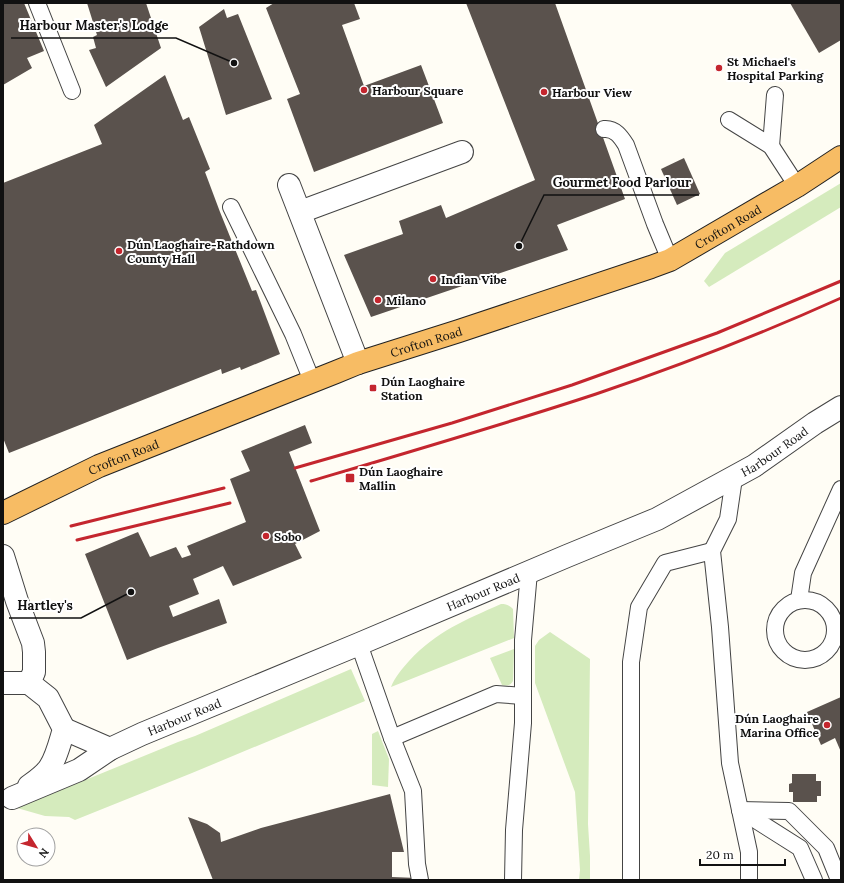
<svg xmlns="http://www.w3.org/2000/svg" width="844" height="883" font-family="Lora,serif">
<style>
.green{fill:#d5ebbd}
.building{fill:#5a524d}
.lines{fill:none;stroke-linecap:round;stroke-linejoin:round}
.service-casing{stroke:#444;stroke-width:18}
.pedestrian-casing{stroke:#444;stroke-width:24}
.tertiary-casing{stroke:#444;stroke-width:24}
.trunk-casing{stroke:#222;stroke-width:24}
.service{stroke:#fff;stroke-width:16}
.pedestrian{stroke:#fff;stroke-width:22}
.tertiary{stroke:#fff;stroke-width:22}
.trunk{stroke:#f7bc64;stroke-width:22}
.rail{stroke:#c4262e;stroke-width:3}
.poi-dot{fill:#c4262e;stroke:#fff;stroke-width:1.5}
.labels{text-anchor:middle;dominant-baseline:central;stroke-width:4;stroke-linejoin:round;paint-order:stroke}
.poi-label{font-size:12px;font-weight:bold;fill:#111;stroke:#fff;text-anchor:start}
.street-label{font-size:12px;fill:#111;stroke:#fff}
.leader{fill:none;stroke:#111;stroke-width:1.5}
.callout-dot{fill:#111;stroke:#fff;stroke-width:1.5}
.callout-label{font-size:13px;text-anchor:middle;font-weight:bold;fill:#111;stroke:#fff;stroke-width:4;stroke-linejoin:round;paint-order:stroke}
</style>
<rect width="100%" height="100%" fill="#fffdf5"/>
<!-- green -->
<g class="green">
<polygon points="841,183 841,207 709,287 704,281 725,253"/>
<path d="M 501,604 C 506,604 509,605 513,609 L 514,638 L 391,687 C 395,677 402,669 409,661 C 437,631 465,620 501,604 Z"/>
<polygon points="550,632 590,659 588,824 590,856 590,880 579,880 580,870 575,792 535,683 535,646 539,640"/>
<path d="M 514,649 L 513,681 C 510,686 507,686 502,685 L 490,658 Z"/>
<polygon points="351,669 365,701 192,773 75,820 69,817 45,816 17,808 178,742 195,736"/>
<polygon points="378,731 389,759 388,787 372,785 372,734"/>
</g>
<!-- building -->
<g class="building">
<polygon points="3,3 24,3 44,51 27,58 32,68 3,85"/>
<polygon points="87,3 146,3 161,48 106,87 89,50 96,48 93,37 97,35"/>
<polygon points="274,3 354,3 360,19 342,25 364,86 421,65 443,123 314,172 287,99 300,94 266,8"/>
<polygon points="466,3 555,3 625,199 557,225 568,250 371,317 344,255 403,234 399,221 441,205 446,218 535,180"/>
<polygon points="790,3 841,3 841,40 819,53"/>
<polygon points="224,9 227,18 238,14 272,99 226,115 199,27"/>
<polygon points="165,75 183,120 189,117 210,169 205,172 220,212 252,291 256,290 280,354 241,370 240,367 222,374 221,369 9,453 3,438 3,183 102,144 94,125"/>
<polygon points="684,158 700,194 677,205 661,169"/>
<polygon points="305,425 312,443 289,452 320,531 295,544 302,558 233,586 223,566 193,579 199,594 169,606 173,617 219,599 227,623 158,648 127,660 85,554 138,532 150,557 176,547 182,558 191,555 187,546 246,522 230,479 250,471 241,451"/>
<polygon points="841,697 841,752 835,738 821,745 807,712"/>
<polygon points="792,774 816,774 816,781 821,781 821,796 817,796 817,802 793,802 793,792 789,792 789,784 792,783"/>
<polygon points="390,794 404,852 392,852 392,877 417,878 417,880 213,880 188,817 207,824 220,833 221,842 261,828"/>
</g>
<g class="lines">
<defs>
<g id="service">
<polyline points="37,3 72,91"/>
<polyline points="729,120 771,146 797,186"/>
<path d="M 604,129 C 615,128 621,137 626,145 L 655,224 L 670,260"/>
<polyline points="771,146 775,95"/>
<polyline points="231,207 293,334 312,381"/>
<polyline points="734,478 728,519 712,551 720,627 730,763 749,852 749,880"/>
<circle cx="805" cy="630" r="30"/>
<polyline points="799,600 803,573 841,489"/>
<polyline points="359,644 392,738 496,694 523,696"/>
<polyline points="392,738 413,791 417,864 420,880"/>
<polyline points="740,810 789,811 826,848 839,880"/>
<polyline points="740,810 800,848 814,880"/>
<polyline points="513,880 514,830 523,723 523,640 529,572"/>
<polyline points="631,880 631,662 639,607 665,563 712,551"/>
</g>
<g id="pedestrian">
<polyline points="289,185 358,363"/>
<polyline points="300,212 462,152"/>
</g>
<g id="tertiary">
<polyline points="3,556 17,601 33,643 34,652 34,672 29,683"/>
<path d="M 3,683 L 29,683 L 48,698 L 64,729 C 60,742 57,756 50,767 C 45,775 36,781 29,786"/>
<polyline points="64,729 110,749"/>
<path id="s1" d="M 12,798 L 79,770 L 110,749 L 142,734 L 359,644 L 567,556 L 657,519 L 754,466 L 815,423 L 841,407"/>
</g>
<g id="trunk">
<path id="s2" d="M 3,513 L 99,466 L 336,372 L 358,363 L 459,331 L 651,267 L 670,260 L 797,186 L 841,157"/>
</g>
</defs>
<!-- service casing -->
<use href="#service" class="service-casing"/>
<!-- pedestrian casing -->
<use href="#pedestrian" class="pedestrian-casing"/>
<!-- tertiary casing -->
<use href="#tertiary" class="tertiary-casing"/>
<!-- trunk casing -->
<use href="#trunk" class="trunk-casing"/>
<!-- service -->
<use href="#service" class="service"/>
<!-- pedestrian -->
<use href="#pedestrian" class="pedestrian"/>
<!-- tertiary -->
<use href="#tertiary" class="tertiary"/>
<!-- trunk -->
<use href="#trunk" class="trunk"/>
<!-- rail -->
<g class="rail">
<polyline points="295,468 452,423 572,385 717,333 841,281"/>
<path d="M 311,481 C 406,453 502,425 596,394 C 679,366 761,334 841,298"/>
<polyline points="71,526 224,488"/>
<polyline points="77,540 230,503"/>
</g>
</g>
<!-- markers -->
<g class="poi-dot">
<circle cx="719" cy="68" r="4"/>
<circle cx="364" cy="90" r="4"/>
<circle cx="544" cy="92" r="4"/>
<circle cx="119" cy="251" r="4"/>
<circle cx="433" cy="279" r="4"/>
<circle cx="378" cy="300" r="4"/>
<rect x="369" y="384" width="8" height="8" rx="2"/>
<rect x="345" y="473" width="10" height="10" rx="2"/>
<circle cx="266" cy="536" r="4"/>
<circle cx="827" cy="725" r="4"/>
</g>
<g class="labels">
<!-- poi labels -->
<g class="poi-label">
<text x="727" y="61">St Michael's<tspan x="727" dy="14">Hospital Parking</tspan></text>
<text x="372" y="90">Harbour Square</text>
<text x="552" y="92">Harbour View</text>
<text x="127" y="244">Dún Laoghaire-Rathdown<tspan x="127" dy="14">County Hall</tspan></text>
<text x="441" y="279">Indian Vibe</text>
<text x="386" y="300">Milano</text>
<text x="381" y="381">Dún Laoghaire<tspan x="381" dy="14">Station</tspan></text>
<text x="359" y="471">Dún Laoghaire<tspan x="359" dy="14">Mallin</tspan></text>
<text x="274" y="536">Sobo</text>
<text x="819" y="718" text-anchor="end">Dún Laoghaire<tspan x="819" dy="14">Marina Office</tspan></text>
</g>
<!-- street labels -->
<g class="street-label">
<text stroke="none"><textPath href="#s2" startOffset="781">Crofton Road</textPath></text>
<text stroke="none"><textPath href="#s2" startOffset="457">Crofton Road</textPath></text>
<text stroke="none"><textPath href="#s1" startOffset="839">Harbour Road</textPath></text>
<text stroke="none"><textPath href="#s2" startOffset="133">Crofton Road</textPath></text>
<text stroke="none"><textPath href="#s1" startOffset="515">Harbour Road</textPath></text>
<text stroke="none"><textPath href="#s1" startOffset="191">Harbour Road</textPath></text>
</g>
</g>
<!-- callouts -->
<path class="leader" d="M234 63L176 38H11M519 246L544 195H699M131 592L81 618H9"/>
<g class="callout-dot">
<circle cx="234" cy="63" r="4"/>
<circle cx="519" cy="246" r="4"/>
<circle cx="131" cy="592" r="4"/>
</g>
<g class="callout-label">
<text x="94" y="30">Harbour Master's Lodge</text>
<text x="622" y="187">Gourmet Food Parlour</text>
<text x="45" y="610">Hartley's</text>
</g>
<!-- border -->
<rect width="844" height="883" fill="none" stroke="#111111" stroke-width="8"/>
<!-- north arrow -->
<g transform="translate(36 847) rotate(127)"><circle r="19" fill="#ffffff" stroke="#a0a0a0"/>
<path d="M0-3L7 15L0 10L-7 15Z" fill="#c4262e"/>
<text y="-6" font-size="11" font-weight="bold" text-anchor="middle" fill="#111111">N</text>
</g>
<!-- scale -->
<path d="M700 859v6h85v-6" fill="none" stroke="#111111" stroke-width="2"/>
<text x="706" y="859" font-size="12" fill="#111111" stroke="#ffffff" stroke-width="3" paint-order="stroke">20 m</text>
</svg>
